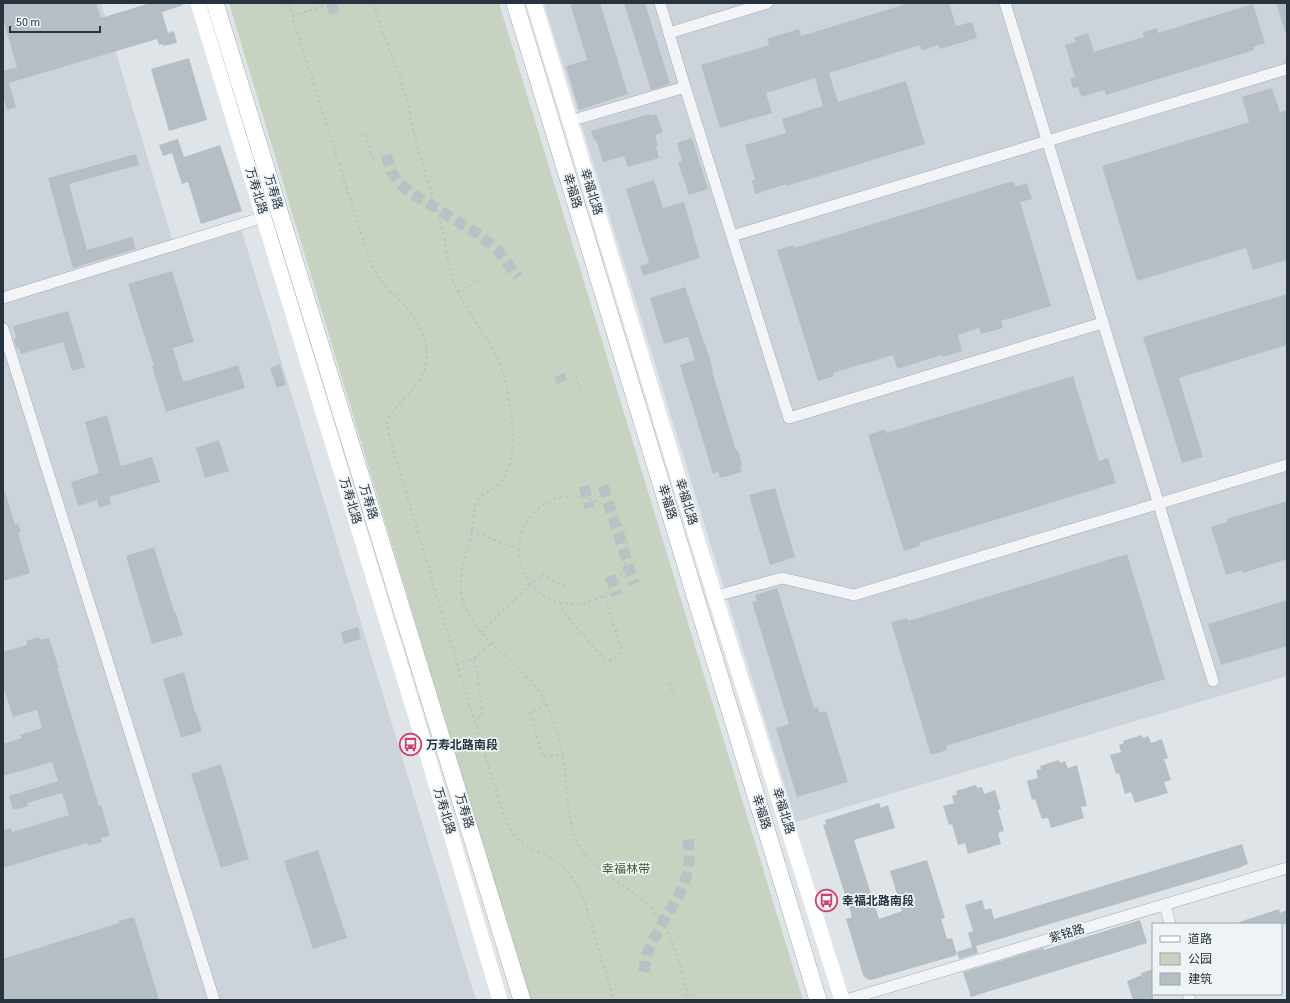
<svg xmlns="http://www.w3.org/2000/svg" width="1290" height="1003" font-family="'Source Sans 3','Noto Sans SC',sans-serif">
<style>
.built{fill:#cdd3da}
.green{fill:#c7d3c0}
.building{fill:#b6bec5}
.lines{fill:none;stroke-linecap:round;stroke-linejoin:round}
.street-tunnel{stroke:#bac1c6;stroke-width:11;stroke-dasharray:11 5.5;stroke-linecap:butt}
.street-casing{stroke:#a4abb2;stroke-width:12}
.primary-casing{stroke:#9eaab4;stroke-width:18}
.path{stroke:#bdc2c7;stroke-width:2;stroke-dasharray:3 3;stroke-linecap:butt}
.street{stroke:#f2f4f7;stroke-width:11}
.secondary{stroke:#fff;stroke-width:15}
.primary{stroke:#fff;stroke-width:17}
.labels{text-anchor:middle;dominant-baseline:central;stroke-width:3.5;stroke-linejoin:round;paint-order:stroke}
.street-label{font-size:12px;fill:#283340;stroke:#eef3f6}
.poi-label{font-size:12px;font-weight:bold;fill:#283340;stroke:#eef3f6;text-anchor:start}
.park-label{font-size:12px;fill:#415c35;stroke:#eef3f6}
</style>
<rect width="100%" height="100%" fill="#dfe4e8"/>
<!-- built -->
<g class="built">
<polygon points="3,3 101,3 173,242 239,222 476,1000 3,1000"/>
<polygon points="544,3 1287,3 1287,676 796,822"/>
</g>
<!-- green -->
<polygon class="green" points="229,3 499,3 803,1000 529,1000"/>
<!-- building -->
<g class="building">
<polygon points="3,3 96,3 101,18 150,3 182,3 183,5 162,12 168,33 174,31 177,43 163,46 163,44 159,45 157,39 9,83 16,107 7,110 3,96 3,71 17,67 3,19"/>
<polygon points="570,3 600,3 628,94 579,110 566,66 587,60"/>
<polygon points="624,3 645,3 670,84 651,90"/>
<polygon points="903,3 949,3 956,26 972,22 977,38 940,49 938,45 922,51 920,45 829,73 838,102 906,81 925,144 787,186 787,184 755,194 752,181 755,180 745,145 786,133 782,119 823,106 815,78 766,93 772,113 720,128 701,65 769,45 767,39 799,29 801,36 903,5"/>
<polygon points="1276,3 1287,3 1287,31 1285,31"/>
<polygon points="1253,4 1265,43 1253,47 1254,50 1106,95 1104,90 1081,97 1078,87 1073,88 1070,78 1075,77 1065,45 1076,42 1074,38 1088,33 1094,52 1144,37 1143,32 1157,28 1158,33"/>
<polygon points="189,58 207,120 169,131 151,69"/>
<polygon points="1272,88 1280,112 1287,110 1287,260 1253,270 1246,248 1137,281 1102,166 1249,122 1242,97"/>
<polygon points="649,114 650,116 656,114 663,132 655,135 658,146 656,146 659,158 628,167 624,156 603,162 596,140 594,140 591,131"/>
<polygon points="692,138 708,189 689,195 678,162 682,161 677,143"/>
<polygon points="178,139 184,157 220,145 242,211 201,224 188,182 182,184 172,153 163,156 159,145"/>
<polygon points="136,154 139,165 69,184 87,250 132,237 136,249 73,268 48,178"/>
<polygon points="654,180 663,208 684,202 700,258 643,276 640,266 649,263 626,189"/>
<polygon points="1013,181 1015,187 1027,183 1032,199 1020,202 1051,306 1001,321 1003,328 981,334 979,328 958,335 962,351 943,357 942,355 897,369 893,355 833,373 834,376 818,381 777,250 794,245 794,248"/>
<polygon points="172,271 194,342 173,348 183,382 238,365 245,388 166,412 152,367 154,366 128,284"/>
<polygon points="685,287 709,356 713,371 712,371 736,451 738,450 742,465 740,466 742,472 720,478 718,472 713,474 680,365 695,360 688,337 664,344 650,298"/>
<polygon points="1287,294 1287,345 1179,378 1203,457 1182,463 1143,337"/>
<polygon points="68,311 85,367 72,371 63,342 21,354 19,348 17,349 14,339 16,338 13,326"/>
<polygon points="280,364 286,385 277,388 270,368"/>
<polygon points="1073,376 1099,461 1108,458 1116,483 919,543 920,546 904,551 868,435 885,429 886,433"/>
<polygon points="107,415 121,466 152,457 160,482 109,497 111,504 99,508 97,500 78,506 71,482 99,473 85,422"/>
<polygon points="219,440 229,471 205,478 196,448"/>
<polygon points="775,488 795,557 770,565 749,495"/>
<polygon points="5,492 15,524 18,523 21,532 18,533 30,573 3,581 3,493"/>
<polygon points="1287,501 1287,559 1243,573 1242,570 1226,575 1211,527 1227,522 1227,519"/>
<polygon points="154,547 174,611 175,611 183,635 152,644 126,556"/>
<polygon points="1127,554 1165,679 946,746 947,750 931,755 891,622 907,618 908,621"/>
<polygon points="777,588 814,708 818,707 820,713 826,711 848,782 797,797 776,728 789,724 752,602 757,601 755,595"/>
<polygon points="1287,600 1287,646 1221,665 1208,624"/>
<polygon points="358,627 361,639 344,644 341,632"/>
<polygon points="39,637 40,640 49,638 59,668 57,668 99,806 101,805 110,836 101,838 102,842 88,846 87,843 3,868 3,830 11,828 12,832 69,815 62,793 27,803 28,806 13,810 9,796 58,781 52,762 3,776 3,744 22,738 20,735 42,728 37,710 13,717 3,685 3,652 27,645 26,641"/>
<polygon points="184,672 195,712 196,712 202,731 181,738 163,679"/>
<polygon points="1142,735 1143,738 1148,736 1151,743 1162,739 1168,758 1164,759 1171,780 1164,782 1168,793 1135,803 1131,792 1125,794 1119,773 1116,774 1110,755 1121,752 1119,745 1124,743 1123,741"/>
<polygon points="1059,760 1060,763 1065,761 1068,768 1077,765 1087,806 1081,807 1084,818 1051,828 1048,818 1042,819 1035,799 1032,800 1027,781 1038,778 1036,770 1041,769 1040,766"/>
<polygon points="221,764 249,859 221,868 191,774"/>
<polygon points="976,785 977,788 982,787 984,794 995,790 1001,809 998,810 1004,831 998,833 1001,844 968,854 965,843 958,845 952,824 949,825 943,806 954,803 952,796 957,794 956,791"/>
<polygon points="879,803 881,808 888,805 895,828 854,840 879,919 902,911 890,871 927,860 945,918 941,919 947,939 952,938 957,955 871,980 867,979 863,975 846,919 852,917 823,825 826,824 825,820"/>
<polygon points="1242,844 1248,864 1242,866 1242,867 976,946 978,953 959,959 957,952 972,947 968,933 973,931 965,905 982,900 985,910 991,908 994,919"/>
<polygon points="318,850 347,938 313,949 284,861"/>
<polygon points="1279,909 1280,913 1287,910 1287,924 1240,924 1239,922"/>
<polygon points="134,917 159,1000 3,1000 3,959 119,923 118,921"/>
<polygon points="1140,920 1147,943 971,997 963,972 1043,948 1044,950"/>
<polygon points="1153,969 1153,1000 1133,1000 1127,981 1142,975 1141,973"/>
</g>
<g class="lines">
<!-- street-tunnel -->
<g class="street-tunnel">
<polyline points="331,3 336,17"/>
<polyline points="386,155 391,171 398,182 413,194 478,234 498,251 518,277"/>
<polyline points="559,375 562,382"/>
<polyline points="584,486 590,508"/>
<polyline points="603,486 634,584"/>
<polyline points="610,576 617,595"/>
<path d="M 644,972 C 645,966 645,959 647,953 C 665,909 698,887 687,834"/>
</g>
<defs>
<g id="street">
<polyline points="1005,3 1213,681"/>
<polyline points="669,33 767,3"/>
<polyline points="685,87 789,418 1102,323"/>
<polyline points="570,121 685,87 660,3"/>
<polyline points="732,236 1287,69"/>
<polyline points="3,298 264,217"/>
<polyline points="3,329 214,1000"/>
<polyline points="716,596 782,578 854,595 1287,465"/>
<polyline points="1165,905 1170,924"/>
<polyline points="1188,994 1190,1000"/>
<polyline points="846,1000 1287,868"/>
</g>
<g id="primary">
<polyline points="215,3 522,1000"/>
<polyline points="515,3 818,1000"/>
</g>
</defs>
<!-- street casing -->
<use href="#street" class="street-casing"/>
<!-- primary casing -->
<use href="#primary" class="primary-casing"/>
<!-- path -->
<g class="path">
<path d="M 288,3 L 371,264 C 375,271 379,278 384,284 C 391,293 400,300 407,308 C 422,326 434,355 422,376 C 413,391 399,403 389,416 L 387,422 L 387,428 L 466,694 L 503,813 C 509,828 516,841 531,848 C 538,852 546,855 553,859 C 568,870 579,885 585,903 L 614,1000"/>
<path d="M 373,3 C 383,37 399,69 408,104 C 410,111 410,119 412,126 C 416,140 420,155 424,169 C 429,187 436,205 441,223 C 446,242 447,264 454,283 C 463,305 479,325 491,346 C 503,366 509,392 511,415 C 514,435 515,470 498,485 C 491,491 481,493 477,502 C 473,510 474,521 472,530 C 467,554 456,576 463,601 C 475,640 520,661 541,695 C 553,715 561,740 564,764 C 568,789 566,817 577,841 C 590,871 625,882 647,904 C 673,929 681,966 689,1000"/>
<polyline points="292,16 334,3"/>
<polyline points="365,134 374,161"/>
<polyline points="458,292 484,278"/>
<polyline points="576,376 580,390"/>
<circle cx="573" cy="550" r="54"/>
<polyline points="471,531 519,549"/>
<path d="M 561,602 L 561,608 L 566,615 L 603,658 L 608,661 C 615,659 621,656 621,649 L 605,598 L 602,596"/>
<polyline points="615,631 619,630"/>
<path d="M 481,632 L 531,584 L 543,574 C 551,581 558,584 569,586"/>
<polyline points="474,659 478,673 478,687 483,712 475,722"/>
<polyline points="457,664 474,659 492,642"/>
<polyline points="669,682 676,700"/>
<polyline points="546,704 530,712 543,757 563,754"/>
</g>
<!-- street -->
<use href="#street" class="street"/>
<!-- secondary -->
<g class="secondary">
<polyline points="198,3 423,740 500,1000"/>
<polyline points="534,3 697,539 842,1000"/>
</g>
<!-- primary -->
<use href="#primary" class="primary"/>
</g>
<!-- icons -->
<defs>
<symbol id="bus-ring" viewBox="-11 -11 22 22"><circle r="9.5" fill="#eef3f6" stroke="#d04169" stroke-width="1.5"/><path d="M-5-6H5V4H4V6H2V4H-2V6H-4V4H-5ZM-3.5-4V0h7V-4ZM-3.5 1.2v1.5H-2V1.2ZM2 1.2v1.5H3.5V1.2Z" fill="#d04169"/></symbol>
</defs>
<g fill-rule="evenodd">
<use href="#bus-ring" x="398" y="732" width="25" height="25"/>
<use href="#bus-ring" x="814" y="888" width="25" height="25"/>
</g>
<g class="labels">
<!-- street labels -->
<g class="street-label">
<text transform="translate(256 191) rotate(73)">万寿北路</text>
<text transform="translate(572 191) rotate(73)">幸福路</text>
<text transform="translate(273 192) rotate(73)">万寿路</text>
<text transform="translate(591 192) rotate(73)">幸福北路</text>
<text transform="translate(350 501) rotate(73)">万寿北路</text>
<text transform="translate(368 502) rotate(73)">万寿路</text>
<text transform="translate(667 502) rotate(73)">幸福路</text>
<text transform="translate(686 502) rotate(73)">幸福北路</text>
<text transform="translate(444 811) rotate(73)">万寿北路</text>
<text transform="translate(464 811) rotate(73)">万寿路</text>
<text transform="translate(783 811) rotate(73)">幸福北路</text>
<text transform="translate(761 812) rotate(73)">幸福路</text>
<text transform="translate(1067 934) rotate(-17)">紫铭路</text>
</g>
<!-- poi labels -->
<g class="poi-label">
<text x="426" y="745">万寿北路南段</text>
<text x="842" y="901">幸福北路南段</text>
</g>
<!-- park labels -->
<g class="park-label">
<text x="626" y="869">幸福林带</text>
</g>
</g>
<!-- border -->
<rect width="1290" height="1003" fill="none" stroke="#283340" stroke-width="8"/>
<!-- legend -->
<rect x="1152" y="923" width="130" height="72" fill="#eef3f6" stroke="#9fa6ad"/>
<rect x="1160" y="936" width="20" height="6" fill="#ffffff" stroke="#9fa6ad"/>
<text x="1188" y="943" font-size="12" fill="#283340">道路</text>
<rect x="1160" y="953" width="20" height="12" fill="#c7d3c0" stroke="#9fa6ad"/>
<text x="1188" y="963" font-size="12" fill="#283340">公园</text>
<rect x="1160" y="973" width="20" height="12" fill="#b6bec5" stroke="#9fa6ad"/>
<text x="1188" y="983" font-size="12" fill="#283340">建筑</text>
<!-- scale -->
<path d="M10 26v6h90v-6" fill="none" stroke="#283340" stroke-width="2"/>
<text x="16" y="26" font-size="12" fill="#283340" stroke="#eef3f6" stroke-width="3" paint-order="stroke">50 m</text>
</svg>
